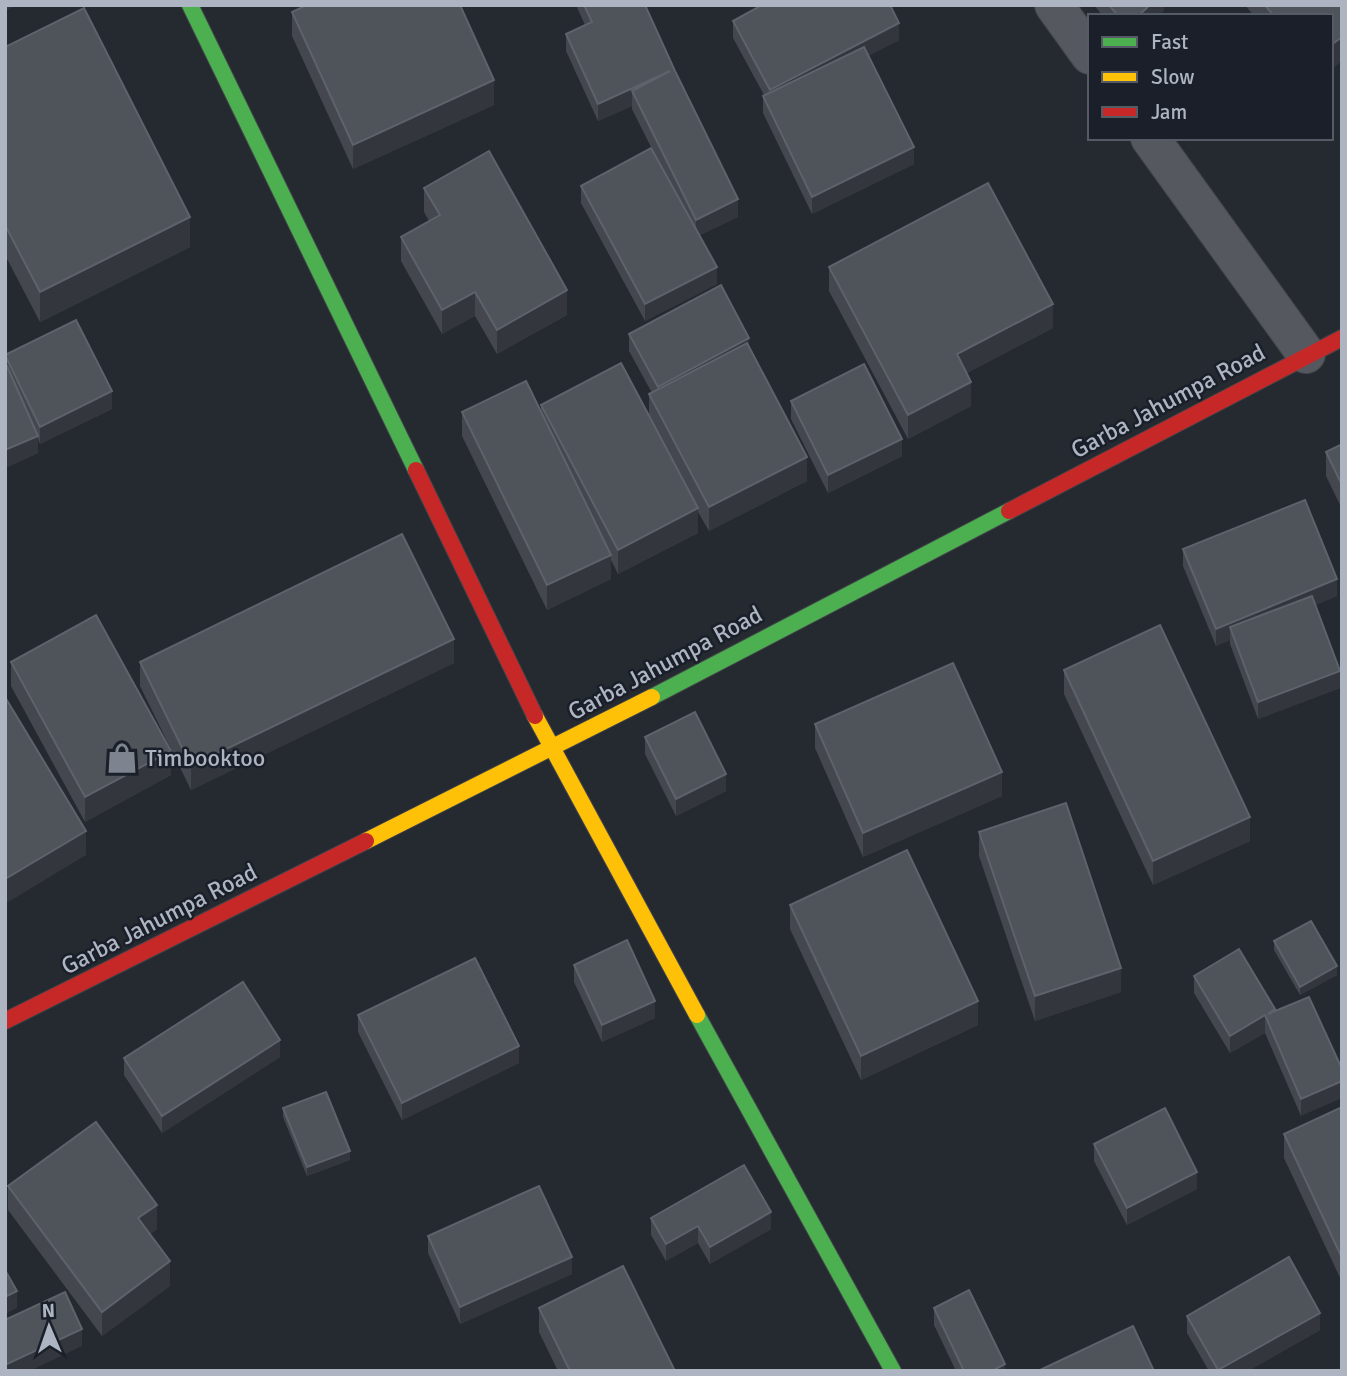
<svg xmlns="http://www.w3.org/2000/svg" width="1347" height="1376" font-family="Signika,sans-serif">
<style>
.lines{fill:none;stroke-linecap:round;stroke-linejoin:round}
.street-casing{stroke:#414449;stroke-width:40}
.fast-casing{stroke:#414449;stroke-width:18}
.slow-casing{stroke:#414449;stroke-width:18}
.jam-casing{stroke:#414449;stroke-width:18}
.street{stroke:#55585e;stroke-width:38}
.fast{stroke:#4caf50;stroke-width:16}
.slow{stroke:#ffc107;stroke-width:16}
.jam{stroke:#c62828;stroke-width:16}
.wall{fill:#44474e}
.shaded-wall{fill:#33363d}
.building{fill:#4f535a;stroke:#5e626a;stroke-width:2}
.labels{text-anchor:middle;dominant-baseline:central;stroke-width:5;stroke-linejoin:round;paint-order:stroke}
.street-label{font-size:24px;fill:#aeb5c2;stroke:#1a1f29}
.poi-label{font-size:24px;fill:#aeb5c2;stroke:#1a1f29;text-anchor:start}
</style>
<rect width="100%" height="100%" fill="#252930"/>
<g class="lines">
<defs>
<g id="street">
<polyline points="1054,5 1090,55"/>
<polyline points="1150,138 1306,354"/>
</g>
<g id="fast">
<polyline points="190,5 416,470"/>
<polyline points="652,697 1009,511"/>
<polyline points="697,1015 893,1371"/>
</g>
<g id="slow">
<polyline points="535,716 697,1015"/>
<polyline points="366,841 652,697"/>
</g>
<g id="jam">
<polyline points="416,470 535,716"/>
<polyline points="1009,511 1342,338"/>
<polyline points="5,1021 366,841"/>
</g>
</defs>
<!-- street casing -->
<use href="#street" class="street-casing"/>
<!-- fast casing -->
<use href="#fast" class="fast-casing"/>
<!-- slow casing -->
<use href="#slow" class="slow-casing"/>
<!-- jam casing -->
<use href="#jam" class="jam-casing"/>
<!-- street -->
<use href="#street" class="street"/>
<!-- fast -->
<use href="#fast" class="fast"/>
<!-- slow -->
<use href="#slow" class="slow"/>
<!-- jam -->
<use href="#jam" class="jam"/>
</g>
<!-- wall -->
<g class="wall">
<polygon points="576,5 645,5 738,217 700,235 717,284 645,321 581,203 581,186 658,161 632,109 632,106 598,121 566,51 566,34 585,25"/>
<polygon points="1094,5 1164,5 1164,10 1158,16 1103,16"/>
<polygon points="1245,5 1342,5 1331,16 1254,16"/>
<polygon points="292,12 494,105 353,169 292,36"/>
<polygon points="733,21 899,40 868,56 914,164 812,214 763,113 763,96 764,95 733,38"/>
<polygon points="5,47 190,247 40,322 5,255"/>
<polygon points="424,188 567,315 497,354 475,316 442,334 401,261 401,237 429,221 424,212"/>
<polygon points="829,267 1053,328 967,373 971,406 908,439 829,291"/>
<polygon points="629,334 749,348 807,481 709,531 698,512 698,533 618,574 611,560 611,579 547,610 462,436 462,412 541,413 541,405 649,416 649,394 652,393 629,351"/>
<polygon points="5,355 112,409 40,444 38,439 38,453 5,468"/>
<polygon points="791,401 902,456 828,493 791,419"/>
<polygon points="1342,444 1342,509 1326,476 1326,452"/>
<polygon points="1183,549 1337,596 1315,605 1340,688 1258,719 1230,644 1230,640 1216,646 1183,566"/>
<polygon points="11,662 171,775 85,822 11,686"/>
<polygon points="140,662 454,663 191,790 140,686"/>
<polygon points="1064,670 1250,841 1153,885 1064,694"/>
<polygon points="815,724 1002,796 863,857 815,748"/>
<polygon points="645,737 726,791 676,816 645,754"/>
<polygon points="979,832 1121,992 1035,1021 979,856"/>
<polygon points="790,905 978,1025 861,1080 790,929"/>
<polygon points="1274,941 1337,975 1300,995 1274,950"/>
<polygon points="574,965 655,1018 602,1042 574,982"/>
<polygon points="1194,976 1275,1011 1309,997 1301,1116 1265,1033 1230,1053 1194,993"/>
<polygon points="358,1015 519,1063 402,1120 358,1032"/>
<polygon points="280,1057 162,1133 124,1075 124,1058"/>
<polygon points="1342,1107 1342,1282 1284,1158 1284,1134"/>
<polygon points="283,1108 350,1160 307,1176 283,1117"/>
<polygon points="1094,1144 1197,1189 1127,1225 1094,1161"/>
<polygon points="8,1186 157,1229 150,1234 170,1286 102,1336 8,1210"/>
<polygon points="651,1218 771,1229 710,1264 698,1243 666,1261 651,1235"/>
<polygon points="428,1236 572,1274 460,1324 428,1253"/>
<polygon points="539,1308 675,1371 558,1371 539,1332"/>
<polygon points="934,1308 1005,1371 956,1371 934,1325"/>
<polygon points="1187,1316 1320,1330 1248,1371 1209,1371 1187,1333"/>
</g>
<!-- shaded-wall -->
<g class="shaded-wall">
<polygon points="5,5 16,5 5,11"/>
<polygon points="1150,5 1164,5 1164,10 1158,16 1138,16"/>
<polygon points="899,23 899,40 770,107 770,90"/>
<polygon points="1342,37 1342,61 1331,70 1331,45"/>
<polygon points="670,71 632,91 632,106 598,121 598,104"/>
<polygon points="494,80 494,105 353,169 353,145"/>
<polygon points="914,147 914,164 812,214 812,197"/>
<polygon points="738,199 738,217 696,237 696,220"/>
<polygon points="190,217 190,247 40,322 40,292"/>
<polygon points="717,267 717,284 645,321 645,304"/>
<polygon points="567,290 567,315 497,354 497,330"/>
<polygon points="475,292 475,316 442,334 442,310"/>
<polygon points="1053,304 1053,328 957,378 957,354"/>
<polygon points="749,338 749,355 658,405 658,387"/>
<polygon points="971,382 971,406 908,439 908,415"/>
<polygon points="112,391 112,409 40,444 40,427"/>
<polygon points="38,436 38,453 5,468 5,450"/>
<polygon points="902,439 902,456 828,493 828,475"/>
<polygon points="807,457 807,481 709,531 709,507"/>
<polygon points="698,508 698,533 618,574 618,550"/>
<polygon points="611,555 611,579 547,610 547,585"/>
<polygon points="1337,579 1337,596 1234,638 1230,627 1230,640 1216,646 1216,629"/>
<polygon points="454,639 454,663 191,790 191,766"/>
<polygon points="1340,671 1340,688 1258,719 1258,702"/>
<polygon points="171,751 171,775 85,822 85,797"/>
<polygon points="1002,772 1002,796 863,857 863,833"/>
<polygon points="726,774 726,791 676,816 676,799"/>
<polygon points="1250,817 1250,841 1153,885 1153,861"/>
<polygon points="86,831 86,855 5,904 5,879"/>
<polygon points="1337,966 1337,975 1300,995 1300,987"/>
<polygon points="1121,968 1121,992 1035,1021 1035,996"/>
<polygon points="655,1001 655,1018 602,1042 602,1025"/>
<polygon points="978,1001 978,1025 861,1080 861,1056"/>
<polygon points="1265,1015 1265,1033 1230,1053 1230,1036"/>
<polygon points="280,1040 280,1057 162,1133 162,1116"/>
<polygon points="519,1046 519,1063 402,1120 402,1103"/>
<polygon points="1342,1081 1342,1098 1301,1116 1301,1099"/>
<polygon points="350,1151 350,1160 307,1176 307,1167"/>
<polygon points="1197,1172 1197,1189 1127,1225 1127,1208"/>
<polygon points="157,1205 157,1229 138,1242 138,1218"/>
<polygon points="771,1212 771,1229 710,1264 710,1247"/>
<polygon points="698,1226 698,1243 666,1261 666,1244"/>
<polygon points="572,1257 572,1274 460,1324 460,1307"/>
<polygon points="170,1261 170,1286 102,1336 102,1312"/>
<polygon points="17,1291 17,1308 5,1314 5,1297"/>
<polygon points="1320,1313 1320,1330 1248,1371 1218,1371"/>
<polygon points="82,1329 82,1346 30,1371 5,1371 5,1365"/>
<polygon points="1005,1364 1005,1371 992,1371"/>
</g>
<!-- building -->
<g class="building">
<polygon points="307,5 460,5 494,80 353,145 292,12"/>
<polygon points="584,5 645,5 675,71 738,199 696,220 632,91 670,71 598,104 566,34 592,22"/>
<polygon points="762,5 890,5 899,23 770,90 733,21"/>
<polygon points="1109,5 1150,5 1138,16 1118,16"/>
<polygon points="1265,5 1342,5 1342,37 1331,45 1331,16 1274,16"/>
<polygon points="84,8 190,217 40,292 5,225 5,47"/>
<polygon points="864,47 914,147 812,197 763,96"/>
<polygon points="651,148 717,267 645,304 581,186"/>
<polygon points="489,151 567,290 497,330 475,292 442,310 401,237 440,215 424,188"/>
<polygon points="988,183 1053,304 957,354 971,382 908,415 829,267"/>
<polygon points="721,285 749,338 658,387 629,334"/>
<polygon points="76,320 112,391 40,427 5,355"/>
<polygon points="747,343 807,457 709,507 649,394"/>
<polygon points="621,363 698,508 618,550 541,405"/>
<polygon points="864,364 902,439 828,475 791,401"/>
<polygon points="7,366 38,436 5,450 5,367"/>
<polygon points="526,381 611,555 547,585 462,412"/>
<polygon points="1342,444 1342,485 1326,452"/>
<polygon points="1305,500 1337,579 1216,629 1183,549"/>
<polygon points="402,534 454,639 191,766 140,662"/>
<polygon points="1312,596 1340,671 1258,702 1230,627"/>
<polygon points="96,615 171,751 85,797 11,662"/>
<polygon points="1160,625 1250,817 1153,861 1064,670"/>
<polygon points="953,663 1002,772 863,833 815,724"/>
<polygon points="5,697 86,831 5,879"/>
<polygon points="695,712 726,774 676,799 645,737"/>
<polygon points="1066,803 1121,968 1035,996 979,832"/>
<polygon points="907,850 978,1001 861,1056 790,905"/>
<polygon points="1311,921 1337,966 1300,987 1274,941"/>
<polygon points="627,940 655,1001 602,1025 574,965"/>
<polygon points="1239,949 1275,1009 1268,1014 1309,997 1342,1069 1342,1081 1301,1099 1265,1015 1230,1036 1194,976"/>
<polygon points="475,958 519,1046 402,1103 358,1015"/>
<polygon points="243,982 280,1040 162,1116 124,1058"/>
<polygon points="326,1092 350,1151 307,1167 283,1108"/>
<polygon points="1342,1107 1342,1258 1284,1134"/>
<polygon points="1165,1108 1197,1172 1127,1208 1094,1144"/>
<polygon points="96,1122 157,1205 138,1218 170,1261 102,1312 8,1186"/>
<polygon points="744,1165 771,1212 710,1247 698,1226 666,1244 651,1218"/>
<polygon points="539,1186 572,1257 460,1307 428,1236"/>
<polygon points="1289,1257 1320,1313 1218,1370 1187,1316"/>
<polygon points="623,1266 675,1371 570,1371 539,1308"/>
<polygon points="5,1270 17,1291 5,1297"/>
<polygon points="969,1290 1005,1364 992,1371 964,1371 934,1308"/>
<polygon points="65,1292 82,1329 5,1365 5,1320"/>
<polygon points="1133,1326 1154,1371 1038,1371"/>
</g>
<!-- icons -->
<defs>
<symbol id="shop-bare" viewBox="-9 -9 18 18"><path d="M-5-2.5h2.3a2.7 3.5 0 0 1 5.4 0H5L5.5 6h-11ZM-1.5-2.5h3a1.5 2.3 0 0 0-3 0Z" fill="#7e848f" stroke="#1a1f29" stroke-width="2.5" paint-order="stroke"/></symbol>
</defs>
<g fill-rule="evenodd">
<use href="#shop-bare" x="100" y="736" width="44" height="44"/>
</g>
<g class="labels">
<!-- street labels -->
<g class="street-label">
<text transform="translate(1168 401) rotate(-28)">Garba Jahumpa Road</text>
<text transform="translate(665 663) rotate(-28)">Garba Jahumpa Road</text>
<text transform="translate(159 919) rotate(-27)">Garba Jahumpa Road</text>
</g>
<!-- poi labels -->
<g class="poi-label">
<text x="145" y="758">Timbooktoo</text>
</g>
</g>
<!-- border -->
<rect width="1347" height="1376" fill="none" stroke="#aeb5c2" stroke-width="14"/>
<!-- legend -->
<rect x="1088" y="14" width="245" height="126" fill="#1a1f29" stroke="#555b66" stroke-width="2"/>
<rect x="1102" y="37" width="35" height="10" fill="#4caf50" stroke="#555b66" stroke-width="2"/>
<text x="1151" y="49" font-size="21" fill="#aeb5c2">Fast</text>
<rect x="1102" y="72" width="35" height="10" fill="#ffc107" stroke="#555b66" stroke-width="2"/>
<text x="1151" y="84" font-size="21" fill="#aeb5c2">Slow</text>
<rect x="1102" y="107" width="35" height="10" fill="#c62828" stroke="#555b66" stroke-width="2"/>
<text x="1151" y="119" font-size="21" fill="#aeb5c2">Jam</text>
<!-- north arrow -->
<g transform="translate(49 1327) rotate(358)" stroke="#1a1f29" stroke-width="5" paint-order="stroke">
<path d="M0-5L12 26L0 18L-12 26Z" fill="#aeb5c2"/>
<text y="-10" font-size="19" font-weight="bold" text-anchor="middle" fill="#aeb5c2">N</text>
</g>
</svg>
